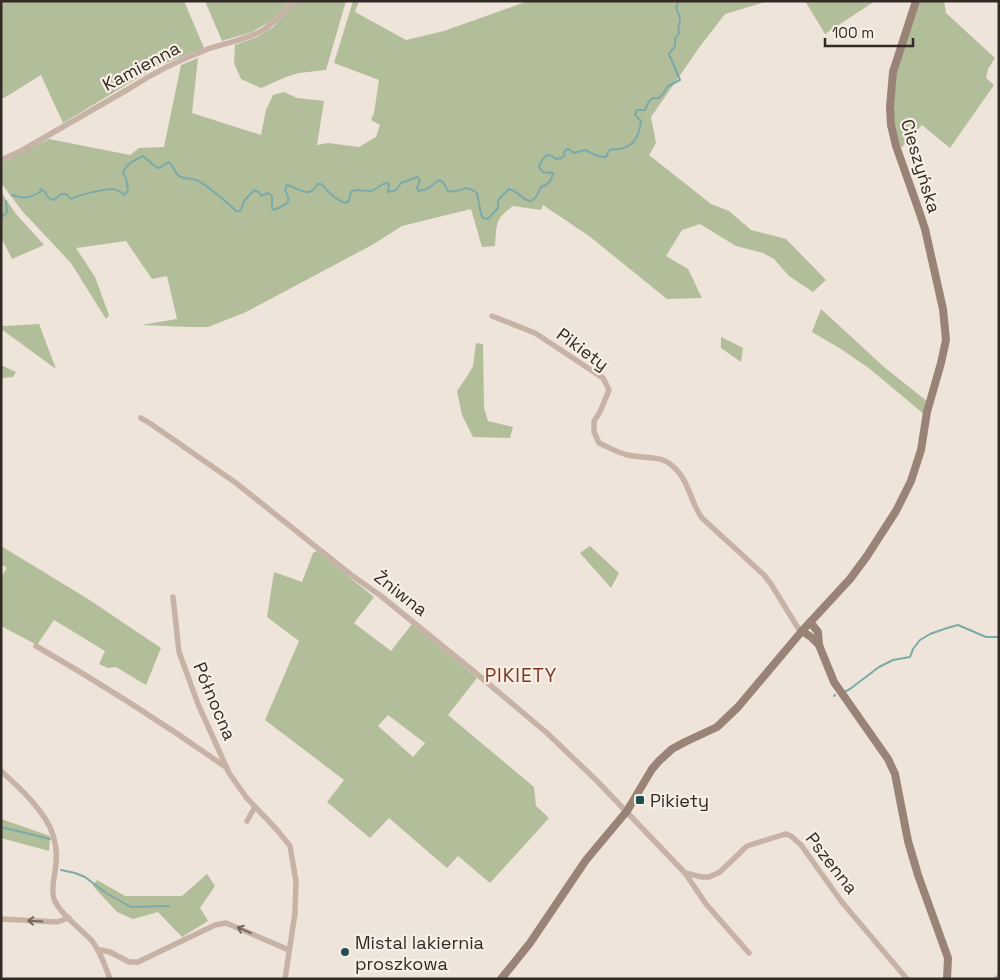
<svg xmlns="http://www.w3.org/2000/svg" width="1000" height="980" font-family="'Space Grotesk',sans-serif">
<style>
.green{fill:#b2bd9a;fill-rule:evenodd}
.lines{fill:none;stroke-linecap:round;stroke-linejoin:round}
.stream{stroke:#7aaaaa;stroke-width:2}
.street{stroke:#c6b3a6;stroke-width:5.5}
.secondary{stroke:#998377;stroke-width:8}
.oneway{stroke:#756860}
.poi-dot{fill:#1f4f51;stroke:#f7eee4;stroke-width:2}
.labels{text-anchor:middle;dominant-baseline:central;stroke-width:4.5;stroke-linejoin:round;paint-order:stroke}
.street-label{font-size:18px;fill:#332a26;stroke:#f7eee4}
.poi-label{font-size:18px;fill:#332a26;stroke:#f7eee4;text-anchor:start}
.neighbourhood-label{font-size:19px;letter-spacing:1px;fill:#7c3625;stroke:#f7eee4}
</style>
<rect width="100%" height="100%" fill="#efe4d9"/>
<!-- green -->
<g class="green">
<polygon points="1,1 184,1 204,48 156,67 63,123 41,75 4,98 1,97"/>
<polygon points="205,1 290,1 271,21 252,32 222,41"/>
<polygon points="297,1 346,1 326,70 299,73 286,77 261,88 241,79 234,63 235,45 257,37 273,27"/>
<path d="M 353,1 L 359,1 L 355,12 L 406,40 L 444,31 L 528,1 L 768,1 L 725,14 L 701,45 L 651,117 L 656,143 L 649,155 L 711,204 L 729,211 L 751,230 L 786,239 L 826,280 L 813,292 L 789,276 L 774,259 L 763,253 L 736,246 L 700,224 L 682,230 L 666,256 L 688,269 L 702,298 L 667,299 L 589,236 L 543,205 L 541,210 L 513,206 C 494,220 497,224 495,246 L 482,247 L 471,209 L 402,226 L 372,245 L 244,313 L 208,327 L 190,327 L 141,325 L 177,319 L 167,276 L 152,279 L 126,241 L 76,248 L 95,277 L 109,315 L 106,319 L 71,263 L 23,212 L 1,183 L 1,163 L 49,139 L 130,155 L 139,148 L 164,147 L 181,65 L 198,58 L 192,113 L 261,135 L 266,110 L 273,95 L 284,92 L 297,98 L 324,101 L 317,145 L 328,143 L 359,147 L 376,137 L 380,125 L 371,120 L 374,113 L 379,80 L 334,63 Z"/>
<polygon points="805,1 875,1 825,34"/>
<polygon points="919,1 944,1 946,13 995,58 988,69 986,78 994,85 950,148 922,125 901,148 894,128 894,101 897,69"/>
<polygon points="1,192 16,214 44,245 12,259 3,241 1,242"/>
<polygon points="821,309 884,367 928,402 925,415 870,369 841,349 812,332"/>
<polygon points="1,324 4,326 39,324 56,369 1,329"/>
<polygon points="721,337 743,348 741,362 721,348"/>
<polygon points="476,343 483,344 484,408 488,421 513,427 510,438 473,437 462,415 457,391 468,375 473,366"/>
<polygon points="1,365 16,372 13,377 1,378"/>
<polygon points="1,546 88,599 161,648 146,685 116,667 108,668 99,664 105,651 54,620 37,645 1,626 1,577 7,568 1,564"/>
<polygon points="590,546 619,573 611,588 580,553"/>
<path d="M 317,551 L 374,597 L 354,623 L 391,651 L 412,624 L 477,678 L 448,715 L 534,787 L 536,806 L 549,818 L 490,883 L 458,856 L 447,868 L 389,818 L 370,838 L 327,802 L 344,780 L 265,720 L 299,641 L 267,617 L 274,572 L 302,582 L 313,553 ZM 388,715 L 425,743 L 413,757 L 378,726 Z"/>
<polygon points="1,819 50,836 49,851 1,838"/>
<polygon points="207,874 215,886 200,908 208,921 182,937 158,912 133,919 117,912 93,886 97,880 125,896 182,896"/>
</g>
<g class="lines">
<!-- stream -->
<g class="stream">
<path d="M 12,195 C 23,199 30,198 40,192 L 41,189 L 45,192 C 47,197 49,199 54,200 L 61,194 L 66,194 L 71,199 C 78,195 107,188 114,189 C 118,190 122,193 125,195 L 128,190 L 126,178 L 123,174 C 125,164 135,160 143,156 L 156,167 L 160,168 L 165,164 L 169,162 C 174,166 174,174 181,177 C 185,179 191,178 196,180 C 206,184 228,203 236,211 L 239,211 L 241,210 L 244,201 L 254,190 L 259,192 L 261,196 L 268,193 L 272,196 L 272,208 L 274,210 C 286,204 293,204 285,190 L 287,185 C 299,188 308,200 318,184 L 321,184 C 329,192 334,199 345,203 L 349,201 L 351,192 L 355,190 L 372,191 L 383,184 L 387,183 L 389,184 L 388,192 L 396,190 L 401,183 L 417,177 L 420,180 L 417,188 L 418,191 L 427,189 L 439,180 L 443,182 L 448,191 C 462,194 462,182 477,193 L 481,214 L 483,218 L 488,219 L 498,208 L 498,201 L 500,198 L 509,189 C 524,193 530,215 541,187 C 548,185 552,180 553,173 C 546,171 544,176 539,167 L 542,160 L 547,155 L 552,156 L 556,159 L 561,158 L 565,155 L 564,152 L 567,149 L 570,150 L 574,153 L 585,150 L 598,156 L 606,157 C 607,154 608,151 610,150 C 612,149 617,149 619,149 C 634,147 639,136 641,121 L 635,115 L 637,110 L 645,110 L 649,101 L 653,98 L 659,98 L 663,94 L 668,86 L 680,80 L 669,54 L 675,46 L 675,39 L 679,33 C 677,27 680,25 680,19 C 679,10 673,10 679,1"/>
<polyline points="1,218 7,212 6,201"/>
<polyline points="846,691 850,689 879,667 893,660 910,657 913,649 920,640 930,634 947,628 958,625 986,637 999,637"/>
<polyline points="834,696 835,695"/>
<polyline points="1,827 50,839"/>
<polyline points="61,870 75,873 85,877 106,893 131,907 169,906"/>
</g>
<!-- street -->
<g class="street">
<path d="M 1,160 L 21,151 L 132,87 C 156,71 182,59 208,49 C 226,43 246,40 263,30 C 275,23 284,11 294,1"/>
<path d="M 492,316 L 535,333 L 603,378 L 609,390 L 600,412 L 594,421 L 594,432 L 599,443 C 608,447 618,453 628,455 C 650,460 663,452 680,474 C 690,487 692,505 702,518 L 764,575 L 771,584 L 798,628 L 802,631"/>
<polyline points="141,418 151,424 236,483 350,574 381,596 477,674 547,733 596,780 685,873 706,904 749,953"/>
<polyline points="173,597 179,652 198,704 229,773 246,797 277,830 290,846 296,881 295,913 285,979"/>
<path d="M 36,646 C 102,684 166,725 227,768"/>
<path d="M 1,771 C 19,787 46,812 53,835 C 56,844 57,853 56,862 C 56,872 50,890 54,899 C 60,914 81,929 92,941 C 101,952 105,966 110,979"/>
<polyline points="247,821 255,807"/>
<polyline points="685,873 702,877 709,877 720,872 747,846 782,835 786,834 791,836 801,845 841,901 907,979"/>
<polyline points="1,919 57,922 69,918"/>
<polyline points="99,951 101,950 110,952 129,962 138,962 215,925 226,923 289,950"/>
<polyline points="996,979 999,977"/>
</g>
<!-- secondary -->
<g class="secondary">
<polyline points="810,622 818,632 819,645 834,682 888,759 895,774 908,841 918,875 948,958 947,979"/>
<polyline points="802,631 811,637 819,645"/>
<polyline points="501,979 530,943 586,860 627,811 652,769 659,761 672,749 685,742 717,727 738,707 802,631 850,579 867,556 896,511 911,481 921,450 927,412 941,363 946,340 943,309 925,229 918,208 896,146 891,125 890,107 893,72 916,1"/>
</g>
</g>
<!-- one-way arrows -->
<defs><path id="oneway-shaft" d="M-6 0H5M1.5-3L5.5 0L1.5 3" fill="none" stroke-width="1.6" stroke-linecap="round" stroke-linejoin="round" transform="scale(1.25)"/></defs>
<g class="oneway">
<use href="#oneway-shaft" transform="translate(35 921) rotate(-177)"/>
<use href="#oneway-shaft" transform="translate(244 930) rotate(-156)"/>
</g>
<!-- markers -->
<g class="poi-dot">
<rect x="635" y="795" width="10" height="10" rx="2.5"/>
<circle cx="345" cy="952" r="5"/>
</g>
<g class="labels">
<!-- street labels -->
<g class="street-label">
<text transform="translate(141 66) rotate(-28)">Kamienna</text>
<text transform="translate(921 166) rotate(73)">Cieszyńska</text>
<text transform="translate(583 349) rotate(36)">Pikiety</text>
<text transform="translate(401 593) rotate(38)">Żniwna</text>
<text transform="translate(215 701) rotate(67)">Północna</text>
<text transform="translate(832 863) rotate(52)">Pszenna</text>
</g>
<!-- poi labels -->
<g class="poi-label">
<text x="650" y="800">Pikiety</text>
<text x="355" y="942">Mistal lakiernia<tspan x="355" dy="21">proszkowa</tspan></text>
</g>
<!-- neighbourhood labels -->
<g class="neighbourhood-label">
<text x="521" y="675">PIKIETY</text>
</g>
</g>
<!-- border -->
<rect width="1000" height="980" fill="none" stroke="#332a26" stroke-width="5"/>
<!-- scale -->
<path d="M825 38v8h88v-8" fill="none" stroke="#332a26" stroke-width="2.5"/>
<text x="832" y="38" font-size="15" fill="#332a26" stroke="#f7eee4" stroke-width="4" paint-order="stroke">100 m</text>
</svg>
